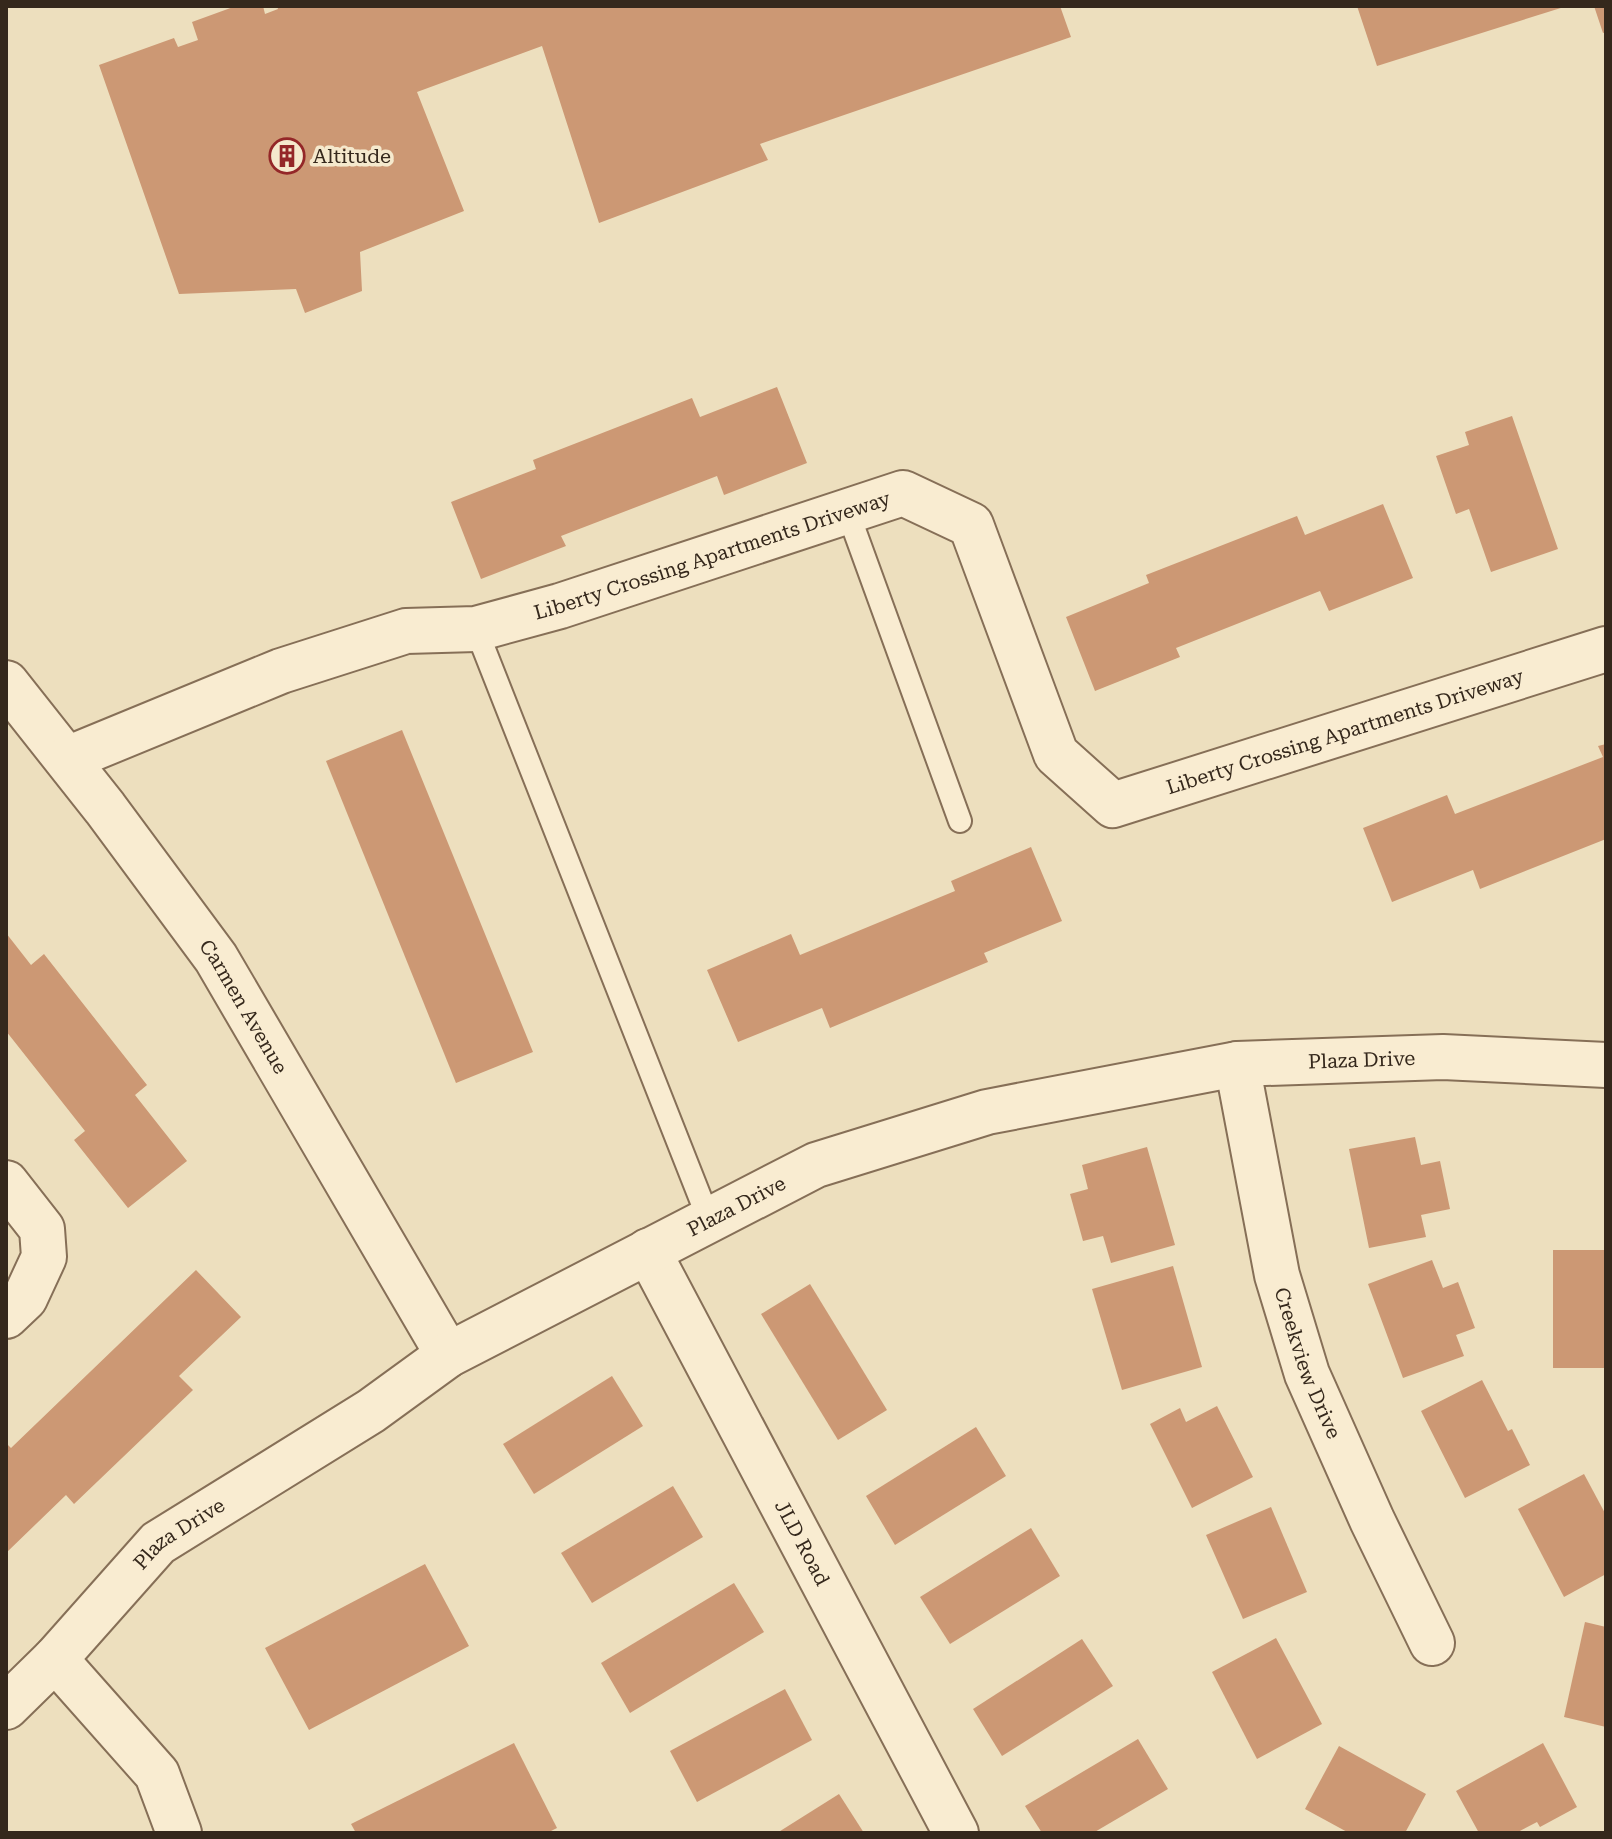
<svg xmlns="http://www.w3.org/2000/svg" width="1612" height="1839" font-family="'Roboto Serif',serif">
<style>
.building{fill:#cc9874}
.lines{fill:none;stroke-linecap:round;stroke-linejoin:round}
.service-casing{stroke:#866f57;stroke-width:26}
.minor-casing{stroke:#866f57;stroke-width:48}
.service{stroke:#f9ecd1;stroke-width:22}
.minor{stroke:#f9ecd1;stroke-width:44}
.labels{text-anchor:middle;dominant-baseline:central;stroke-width:7;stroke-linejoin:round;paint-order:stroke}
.poi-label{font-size:20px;fill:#35281c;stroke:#f5e9cd;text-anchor:start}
.street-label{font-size:20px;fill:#35281c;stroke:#f5e9cd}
</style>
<rect width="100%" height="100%" fill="#eddfbe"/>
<!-- building -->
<g class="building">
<polygon points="236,6 263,6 265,14 278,9 277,6 1060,6 1071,37 760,144 768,160 599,223 542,46 417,92 464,211 360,252 362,291 305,313 296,289 179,294 99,65 174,38 178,47 198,40 192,22"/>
<polygon points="1357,6 1564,6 1564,7 1377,66"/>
<polygon points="1594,6 1606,6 1606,32 1603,33"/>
<polygon points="777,387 807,463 724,495 717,476 561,536 566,546 481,579 451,502 536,469 533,460 692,398 700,417"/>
<polygon points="1512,416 1558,549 1491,572 1469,509 1456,514 1436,456 1469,445 1465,432"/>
<polygon points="1383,504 1413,578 1329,611 1320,591 1176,648 1180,657 1095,691 1066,617 1149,583 1146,575 1297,516 1305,535"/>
<polygon points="402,730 533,1052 456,1083 326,761"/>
<polygon points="1606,744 1606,839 1480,889 1473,870 1392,902 1363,828 1447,795 1455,814 1603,757 1598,746"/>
<polygon points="1031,847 1062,921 984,953 988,962 830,1028 822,1008 738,1042 707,970 791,934 800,955 955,891 951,881"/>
<polygon points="6,933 31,965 44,954 147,1085 135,1095 187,1161 128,1208 74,1140 85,1131 6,1031"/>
<polygon points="1415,1137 1421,1165 1440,1161 1450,1209 1421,1215 1426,1237 1369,1248 1349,1149"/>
<polygon points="1147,1147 1175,1245 1111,1263 1103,1236 1083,1241 1070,1194 1088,1189 1082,1165"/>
<rect x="1553" y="1250" width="53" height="118"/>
<polygon points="1432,1260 1443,1288 1458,1282 1475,1328 1456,1335 1464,1356 1403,1378 1368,1284"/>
<polygon points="1173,1266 1202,1367 1122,1390 1092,1289"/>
<polygon points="196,1270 241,1317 179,1376 193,1390 74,1504 66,1495 6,1553 6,1443 11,1448"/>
<polygon points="810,1284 887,1410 838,1440 761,1314"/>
<polygon points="612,1376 643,1426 534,1494 503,1444"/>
<polygon points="1482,1380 1508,1431 1512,1429 1530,1465 1465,1498 1421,1411"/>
<polygon points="1217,1406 1253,1477 1192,1508 1150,1424 1180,1408 1186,1422"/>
<polygon points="976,1427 1006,1476 895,1545 866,1496"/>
<polygon points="1584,1474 1606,1515 1606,1574 1564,1597 1518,1509"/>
<polygon points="673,1486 703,1537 592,1603 561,1553"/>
<polygon points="1271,1507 1307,1592 1243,1619 1206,1535"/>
<polygon points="1031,1528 1060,1576 950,1644 920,1597"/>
<polygon points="425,1564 469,1646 309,1730 265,1648"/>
<polygon points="734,1583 764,1632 630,1713 601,1663"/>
<polygon points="1585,1622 1606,1627 1606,1727 1564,1717"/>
<polygon points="1276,1638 1322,1724 1257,1759 1212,1672"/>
<polygon points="1082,1639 1113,1686 1002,1756 973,1709"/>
<polygon points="785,1689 812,1740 697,1802 670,1751"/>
<polygon points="1138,1739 1168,1789 1093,1833 1042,1833 1025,1806"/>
<polygon points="514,1743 557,1828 547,1833 356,1833 351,1824"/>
<polygon points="1543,1743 1577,1807 1540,1827 1537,1822 1516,1833 1479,1833 1456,1791"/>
<polygon points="1339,1746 1426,1794 1405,1833 1349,1833 1305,1809"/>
<polygon points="839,1794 864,1833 777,1833"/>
</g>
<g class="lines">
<defs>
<g id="service">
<polyline points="847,510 960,821"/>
<polyline points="476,629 709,1220"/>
</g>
<g id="minor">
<path id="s1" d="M 6,683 L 105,808 L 216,958 L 448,1355"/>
<path id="s2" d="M 67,759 L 281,671 L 406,631 L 476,629 L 560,606 L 903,493 L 971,525 L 1056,754 L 1113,805 L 1606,649"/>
<path id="s3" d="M 1237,1064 L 1277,1275 L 1307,1374 L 1372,1520 L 1432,1643"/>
<polyline points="6,1183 42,1229 44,1257 25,1298 6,1316"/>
<path id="s4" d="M 648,1251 L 956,1833"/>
<polyline points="55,1659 157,1774 179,1833"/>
<path id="s5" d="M 6,1707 L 55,1659 L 158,1543 L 371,1411 L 448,1355 L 816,1165 L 987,1112 L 1237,1064 L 1443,1057 L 1606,1065"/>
</g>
</defs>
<!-- service casing -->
<use href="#service" class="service-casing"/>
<!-- minor casing -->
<use href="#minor" class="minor-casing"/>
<!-- service -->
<use href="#service" class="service"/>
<!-- minor -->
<use href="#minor" class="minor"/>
</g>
<!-- icons -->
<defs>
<symbol id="building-ring" viewBox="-11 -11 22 22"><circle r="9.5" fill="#f5e9cd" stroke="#942728" stroke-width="1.5"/><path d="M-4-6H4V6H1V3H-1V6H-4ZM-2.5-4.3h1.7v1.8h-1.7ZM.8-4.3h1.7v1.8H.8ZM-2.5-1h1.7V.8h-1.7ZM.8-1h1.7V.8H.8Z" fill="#942728"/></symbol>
</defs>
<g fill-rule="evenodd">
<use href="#building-ring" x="267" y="136" width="40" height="40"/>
</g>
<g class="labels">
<!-- poi labels -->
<g class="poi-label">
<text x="313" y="156">Altitude</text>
</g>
<!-- street labels -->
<g class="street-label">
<text stroke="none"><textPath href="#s2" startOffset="680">Liberty Crossing Apartments Driveway</textPath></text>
<text stroke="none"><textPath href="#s2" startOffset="1520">Liberty Crossing Apartments Driveway</textPath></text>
<text stroke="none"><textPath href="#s1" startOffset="402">Carmen Avenue</textPath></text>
<text stroke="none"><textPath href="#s5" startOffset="1542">Plaza Drive</textPath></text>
<text stroke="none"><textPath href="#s5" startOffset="894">Plaza Drive</textPath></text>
<text stroke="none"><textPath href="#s3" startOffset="308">Creekview Drive</textPath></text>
<text stroke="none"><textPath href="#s5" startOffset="246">Plaza Drive</textPath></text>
<text stroke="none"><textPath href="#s4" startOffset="330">JLD Road</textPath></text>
</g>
</g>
<!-- border -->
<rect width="1612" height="1839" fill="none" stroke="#35281c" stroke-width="16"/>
</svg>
